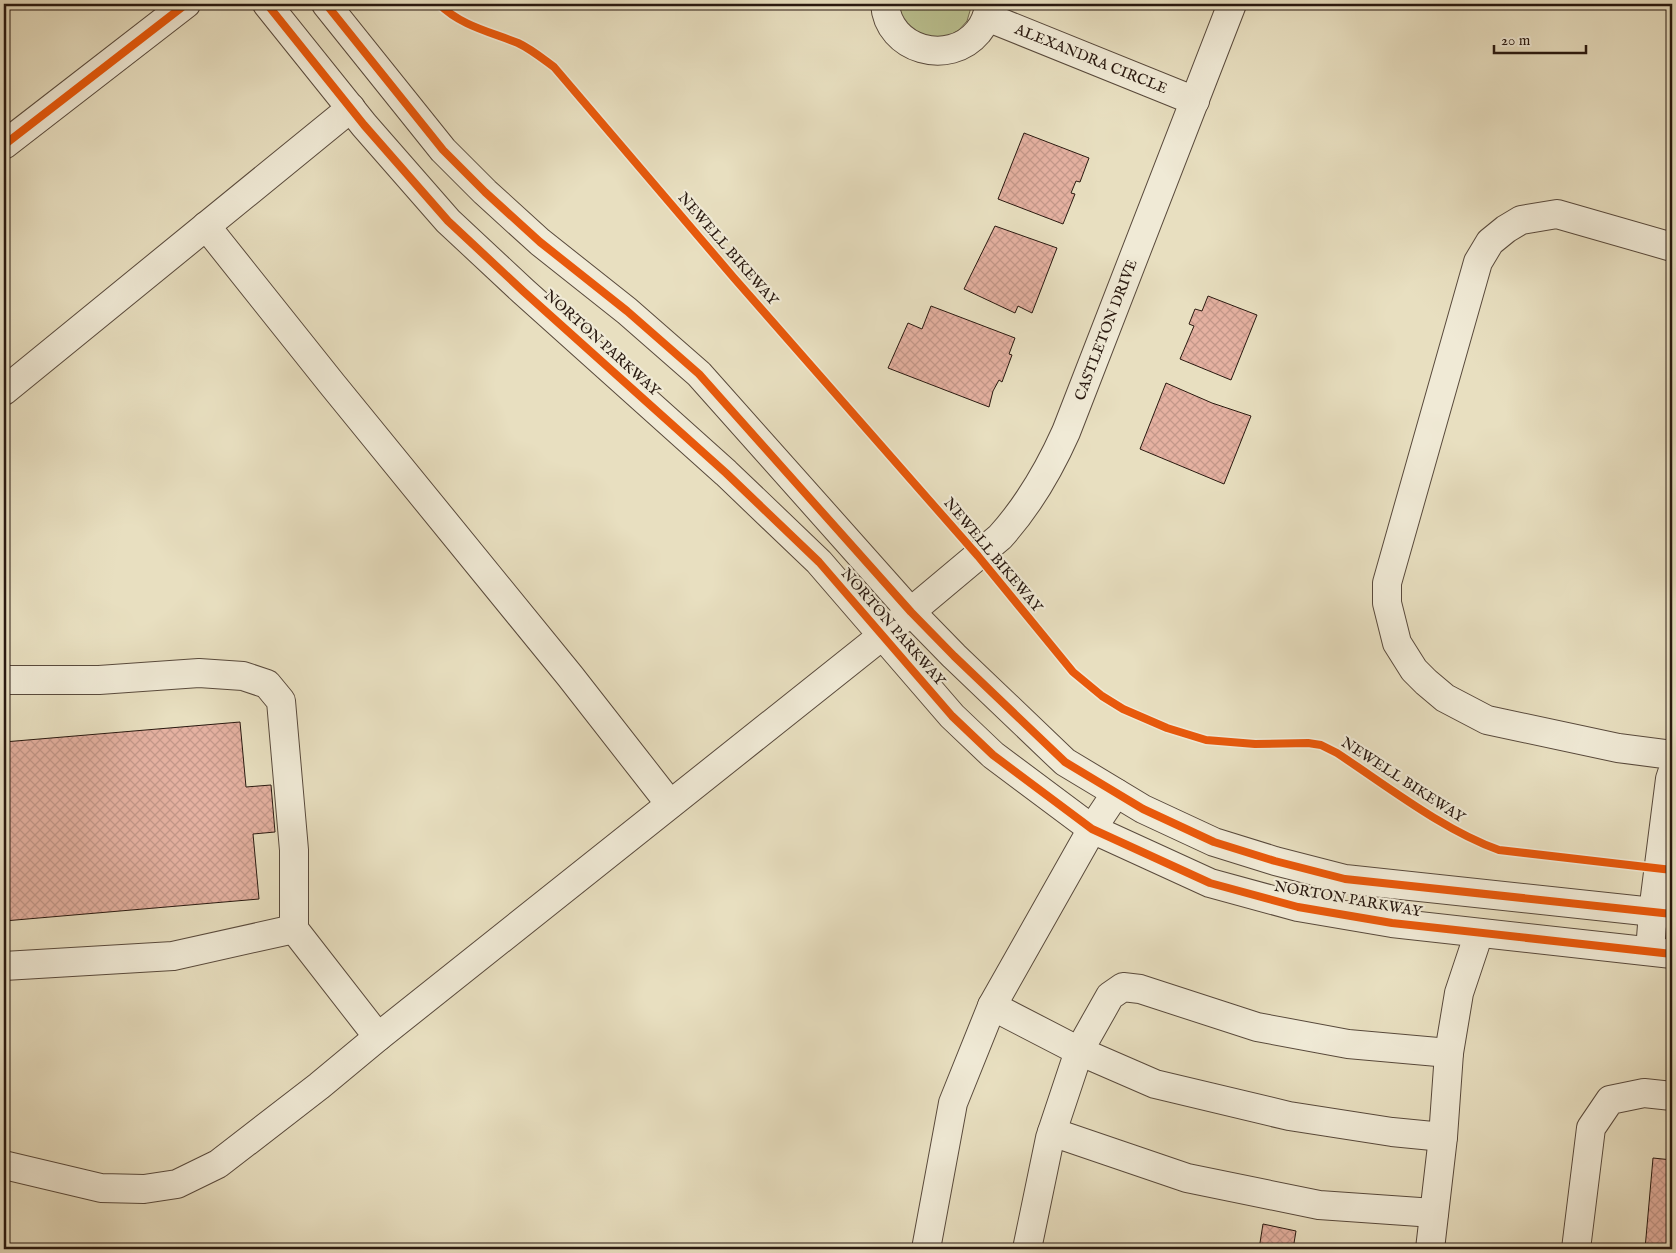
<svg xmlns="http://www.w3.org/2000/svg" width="1676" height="1253" font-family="'IM FELL English',serif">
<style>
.green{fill:#bac08f;stroke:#726c50}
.building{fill:url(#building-cross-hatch);stroke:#291910}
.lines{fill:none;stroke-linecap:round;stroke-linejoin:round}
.minor-casing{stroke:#594a3c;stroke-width:30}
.minor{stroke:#f0ead6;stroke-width:28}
.cycleway-casing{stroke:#f0ead6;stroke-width:11}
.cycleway{stroke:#e8590c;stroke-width:8}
.labels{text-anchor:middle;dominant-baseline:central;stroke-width:4.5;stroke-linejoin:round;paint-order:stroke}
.street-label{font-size:15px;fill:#291910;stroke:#f0ead6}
</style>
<defs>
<pattern id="building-cross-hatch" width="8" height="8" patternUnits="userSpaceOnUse" patternTransform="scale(1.25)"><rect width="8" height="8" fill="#e5b1a1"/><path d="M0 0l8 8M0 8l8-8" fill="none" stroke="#c4988a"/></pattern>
</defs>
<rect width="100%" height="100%" fill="#e8dfc0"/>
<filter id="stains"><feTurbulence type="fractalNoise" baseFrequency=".004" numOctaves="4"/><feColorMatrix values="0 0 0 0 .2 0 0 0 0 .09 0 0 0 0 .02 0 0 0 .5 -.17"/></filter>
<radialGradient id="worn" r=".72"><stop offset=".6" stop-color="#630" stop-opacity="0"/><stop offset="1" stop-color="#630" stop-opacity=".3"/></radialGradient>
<!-- green -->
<polygon class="green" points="898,4 972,4 967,21 959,30 949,36 935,39 909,28 901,15"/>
<!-- building -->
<g class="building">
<polygon points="1024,133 1089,158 1080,182 1076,181 1071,193 1075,194 1063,224 998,199"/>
<polygon points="995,226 1057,248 1032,313 1018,306 1015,313 964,289"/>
<polygon points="1208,296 1257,315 1231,380 1180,359 1194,326 1189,324 1195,309 1202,311"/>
<polygon points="931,306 1015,338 1009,354 1012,355 1002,382 999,380 993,391 989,407 888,368 908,323 922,329"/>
<polygon points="1166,383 1212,403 1251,416 1224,484 1140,449"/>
<polygon points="240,722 246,787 271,785 275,832 253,834 259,899 4,921 4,742"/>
<polygon points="1653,1158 1672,1160 1672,1249 1645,1249"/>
<polygon points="1263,1224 1296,1231 1293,1249 1259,1249"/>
</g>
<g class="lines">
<defs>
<g id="minor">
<polyline points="267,4 364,125 448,221 523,291 726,473 819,562 952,716 993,755 1092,829 1210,883 1298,907 1392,923 1672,954"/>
<polyline points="326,4 443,150 485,192 540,242 627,311 699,374 911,612 954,656 1065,762 1143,809 1214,842 1275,861 1345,879 1672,914"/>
<path d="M 885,4 C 888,50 949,67 978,32 C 985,24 988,14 990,4"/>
<polyline points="987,17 1195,101"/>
<polyline points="4,145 186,4"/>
<polyline points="206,226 332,384 570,676 670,804"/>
<polyline points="1672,247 1557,214 1521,220 1506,229 1490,242 1478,262 1387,583 1387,603 1397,643 1414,670 1426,682 1445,698 1487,720 1618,748 1672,755"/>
<polyline points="4,391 351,108"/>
<polyline points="4,680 99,680 199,673 243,676 267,684 281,701 294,850 294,929 378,1037"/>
<polyline points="1650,951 1653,912 1670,779 1672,773"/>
<polyline points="4,966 173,956 294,929"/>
<polyline points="992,1006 1079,1051 1155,1084 1289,1116 1392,1132 1443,1137"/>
<polyline points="1052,1132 1187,1178 1319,1205 1434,1213"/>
<path d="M 4,1165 L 101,1188 L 144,1189 L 177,1184 L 218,1164 L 319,1086 L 378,1037 L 883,635 L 1000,537 C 1028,506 1049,470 1066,432 L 1232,4"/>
<polyline points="926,1249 953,1103 992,1006 1092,829 1116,793"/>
<polyline points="1027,1249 1050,1138 1079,1051 1110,996 1123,987 1140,989 1257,1027 1348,1044 1449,1053"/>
<polyline points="1430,1249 1443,1137 1449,1053 1459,993 1479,933"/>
<polyline points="1576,1249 1591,1128 1610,1100 1644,1093 1672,1096"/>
</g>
</defs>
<!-- minor casing -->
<use href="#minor" class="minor-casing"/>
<!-- minor -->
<use href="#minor" class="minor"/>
<defs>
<g id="cycleway">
<polyline points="267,4 364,125 448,221 523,291 726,473 819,562 952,716 993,755 1092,829 1210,883 1298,907 1392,923 1672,954"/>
<polyline points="326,4 443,150 485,192 540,242 627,311 699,374 911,612 954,656 1065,762 1143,809 1214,842 1275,861 1345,879 1672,914"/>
<path d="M 439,4 C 461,26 491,32 518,43 C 531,49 543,59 554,67 L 734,278 L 978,556 L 1073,672 L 1102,696 L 1123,709 L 1167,728 L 1206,740 L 1255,744 L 1308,743 L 1321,745 L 1337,753 C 1387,786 1443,830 1499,850 L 1672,870"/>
<polyline points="4,145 186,4"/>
</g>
</defs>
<!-- cycleway casing -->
<use href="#cycleway" class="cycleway-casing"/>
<!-- cycleway -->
<use href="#cycleway" class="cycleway"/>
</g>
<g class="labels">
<!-- street labels -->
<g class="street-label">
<text transform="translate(1091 59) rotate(22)">ALEXANDRA CIRCLE</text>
<text transform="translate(728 249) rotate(49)">NEWELL BIKEWAY</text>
<text transform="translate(1106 330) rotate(-69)">CASTLETON DRIVE</text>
<text transform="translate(602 343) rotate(42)">NORTON PARKWAY</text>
<text transform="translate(993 555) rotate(50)">NEWELL BIKEWAY</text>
<text transform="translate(893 627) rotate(49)">NORTON PARKWAY</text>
<text transform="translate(1403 780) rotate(33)">NEWELL BIKEWAY</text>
<text transform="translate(1348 899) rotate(10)">NORTON PARKWAY</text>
</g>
</g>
<!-- margin -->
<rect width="1676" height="1253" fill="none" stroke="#e8dfc0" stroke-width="20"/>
<rect x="5" y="5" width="1666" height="1243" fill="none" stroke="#291910" stroke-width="2.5"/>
<rect x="10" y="10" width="1656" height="1233" fill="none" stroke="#291910"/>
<!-- scale -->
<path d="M1494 45v8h92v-8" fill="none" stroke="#291910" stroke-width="2.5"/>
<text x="1501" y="45" font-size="15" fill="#291910" stroke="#f0ead6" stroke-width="4" paint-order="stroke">20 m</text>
<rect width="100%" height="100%" filter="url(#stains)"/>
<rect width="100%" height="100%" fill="url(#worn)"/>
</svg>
